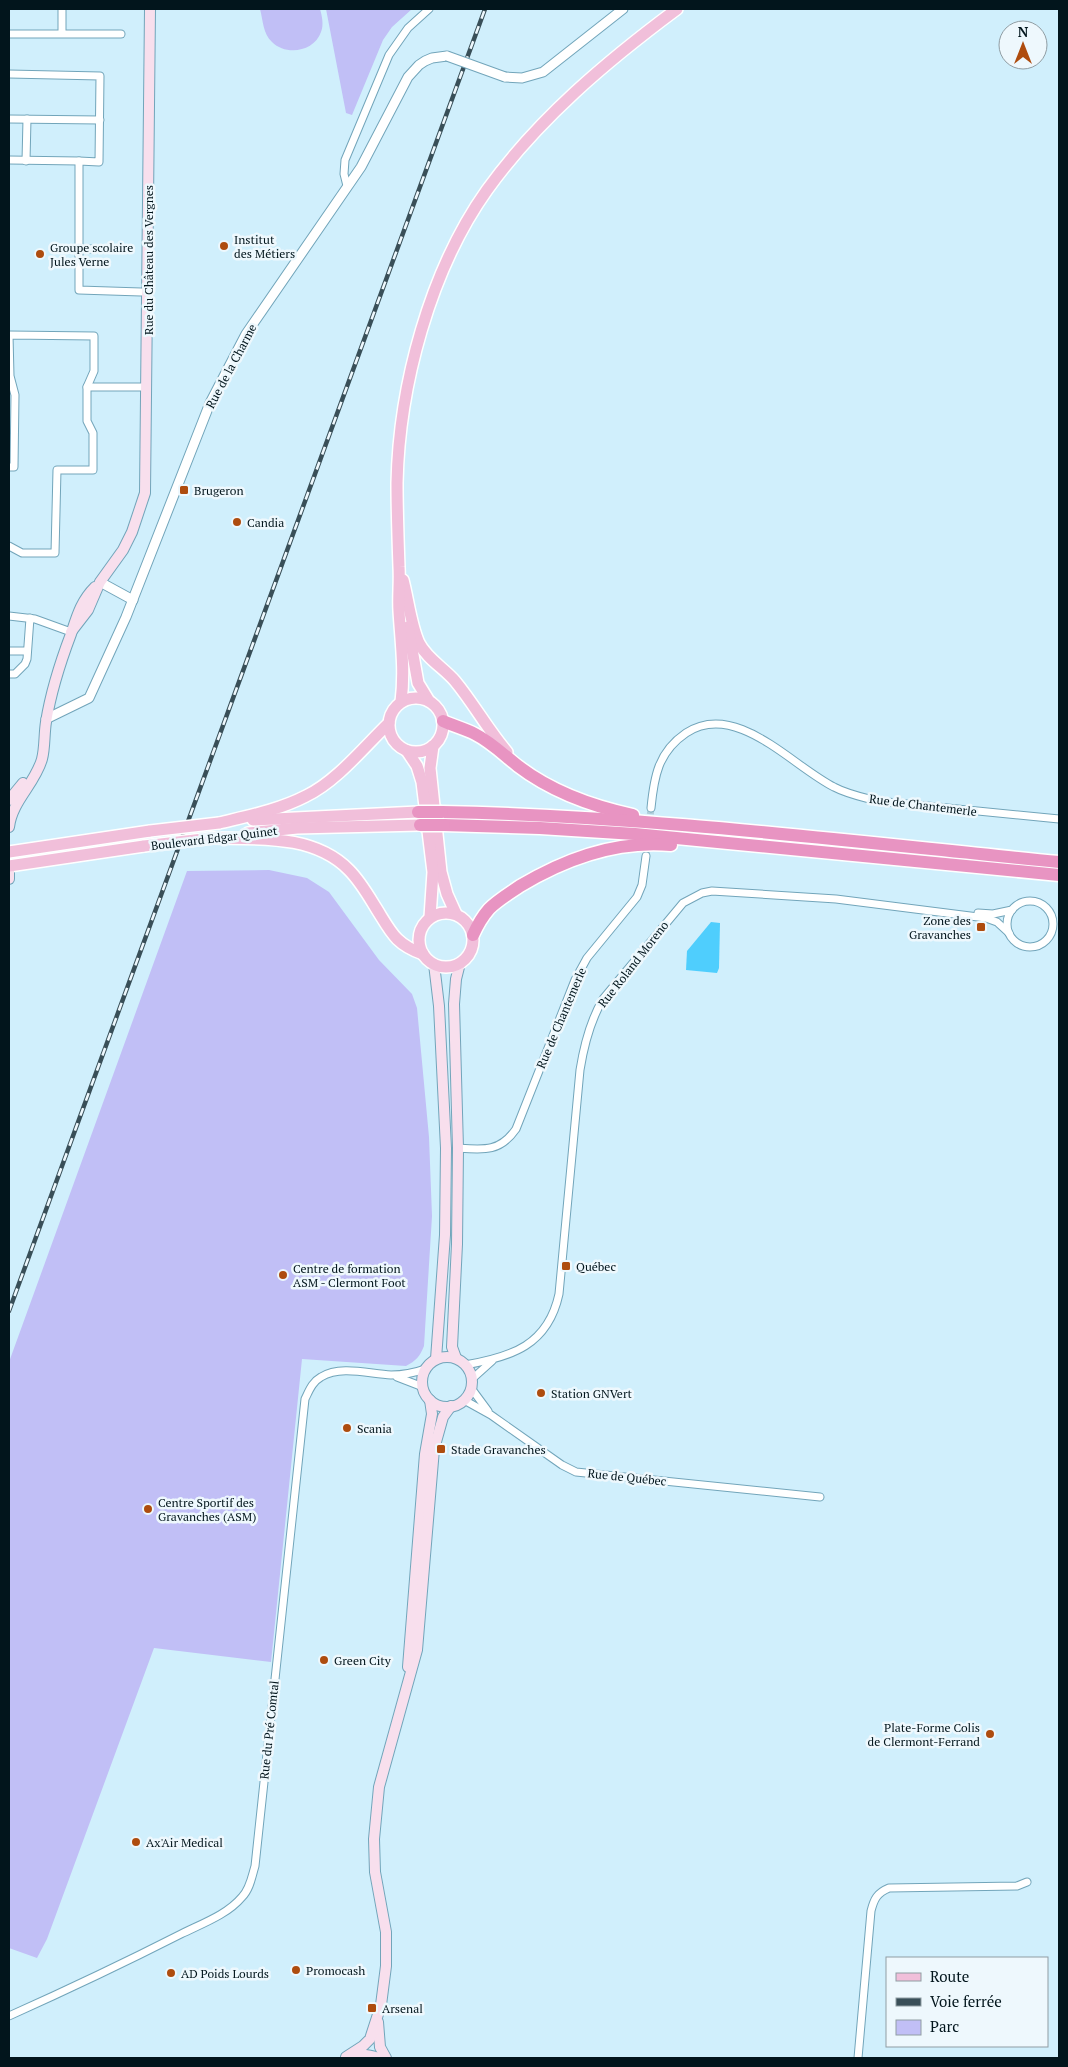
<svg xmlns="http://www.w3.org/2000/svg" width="1068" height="2067" font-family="'PT Serif',serif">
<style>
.green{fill:#c1bff6}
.water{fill:#4fcefd}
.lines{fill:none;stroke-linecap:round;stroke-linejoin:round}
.minor-tunnel{stroke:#b1ceda;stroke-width:7;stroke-dasharray:7 3.5;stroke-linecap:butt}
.minor-casing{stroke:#72a5ba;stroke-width:9}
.tertiary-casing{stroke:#72a5ba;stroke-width:11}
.secondary-casing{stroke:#72a5ba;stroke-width:12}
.primary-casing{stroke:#fff;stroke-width:14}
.motorway-casing{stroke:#fff;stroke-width:15}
.minor{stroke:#fff;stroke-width:7}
.tertiary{stroke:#fff;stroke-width:9}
.secondary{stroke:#f8dfed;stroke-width:10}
.primary{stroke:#f1bfda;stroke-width:11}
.motorway{stroke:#e894c2;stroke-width:12}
.rail-casing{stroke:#394f58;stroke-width:4.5}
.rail{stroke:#eef8fd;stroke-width:2.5;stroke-dasharray:8;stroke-linecap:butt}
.tertiary-bridge-casing{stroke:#72a5ba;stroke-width:11;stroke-linecap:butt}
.primary-bridge-casing{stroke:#fff;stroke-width:14;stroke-linecap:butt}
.motorway-bridge-casing{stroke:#fff;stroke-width:15;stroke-linecap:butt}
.tertiary-bridge{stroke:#fff;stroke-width:9}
.primary-bridge{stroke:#f1bfda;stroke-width:11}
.motorway-bridge{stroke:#e894c2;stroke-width:12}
.poi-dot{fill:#ae4c0e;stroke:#eef8fd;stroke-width:2}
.labels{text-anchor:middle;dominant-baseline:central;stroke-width:5;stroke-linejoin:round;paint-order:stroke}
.poi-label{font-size:12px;fill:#02151c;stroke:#eef8fd;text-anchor:start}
.street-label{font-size:12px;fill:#02151c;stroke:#eef8fd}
</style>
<rect width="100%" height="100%" fill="#d0effc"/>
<!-- green -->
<g class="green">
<path d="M 260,9 L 320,9 C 322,16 324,25 321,32 C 314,52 286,56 272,42 C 263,34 263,20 260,9 Z"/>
<polygon points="326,9 412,9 392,27 383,40 352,115 346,113"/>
<path d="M 269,870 L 307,878 L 329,892 L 379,960 L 412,994 L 417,1008 L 429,1137 L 432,1216 L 424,1346 C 420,1356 416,1361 406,1366 L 302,1359 L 271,1662 L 154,1648 L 47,1939 L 37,1958 L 9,1948 L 9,1362 L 187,871 Z"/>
</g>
<!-- water -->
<polygon class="water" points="711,922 720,923 719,968 717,973 686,970 687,951"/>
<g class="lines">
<!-- minor-tunnel -->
<polyline class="minor-tunnel" points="646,856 651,808"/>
<defs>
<g id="minor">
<polyline points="62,33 62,9"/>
<polyline points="9,34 121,34"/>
<polyline points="9,74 100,76 99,162 79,161 79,290 141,292"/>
<polyline points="9,119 100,120"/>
<polyline points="9,160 79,161"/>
<polyline points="26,161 27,119"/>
<polyline points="347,186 344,174 345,160 389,55 408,28 429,9"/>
<polyline points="79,249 117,249"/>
<polyline points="87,387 147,387"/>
<polyline points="9,467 14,467 15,395 10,376 9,335 94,336 94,371 87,387 87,421 93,433 93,470 57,470 55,553 22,553 9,546"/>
<polyline points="9,616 35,619 71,632"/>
<polyline points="9,651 27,651"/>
<polyline points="9,674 15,674 25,664 27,659 30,618"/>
<path d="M 651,808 C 654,777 658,752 686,733 C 736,700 792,766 834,787 C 847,794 862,797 877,801 L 1059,819"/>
<circle cx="1030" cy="924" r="23"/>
<polyline points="978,913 993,914 1012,910"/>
<path d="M 458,1148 C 484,1150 500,1152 516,1129 L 575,980 L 587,958 L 637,897 L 642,885 L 646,856"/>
<path d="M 465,1365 C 512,1357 548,1345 559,1294 L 580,1070 C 584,1045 590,1021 603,999 L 683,903 L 702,893 L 712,891 L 836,899 L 986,918 L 997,922 L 1009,933"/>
<polyline points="397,1377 423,1387"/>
<polyline points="472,1379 492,1361"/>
<polyline points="471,1388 488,1411"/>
<polyline points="464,1400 491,1415 562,1465 576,1472 820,1497"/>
<path d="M 9,2016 C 67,1990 124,1963 181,1934 C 201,1924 227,1915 242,1897 C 250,1889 252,1876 255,1866 L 305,1399 C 309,1391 312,1382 321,1377 C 341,1365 369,1374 391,1375 C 403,1375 414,1373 425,1369"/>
<path d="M 858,2058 L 871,1911 C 874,1899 877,1893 889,1888 L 1017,1886 L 1027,1882"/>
</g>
<g id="tertiary">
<polyline points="505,77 522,78 543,72 623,9"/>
<polyline points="100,582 133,600"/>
<polyline points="46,719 89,698 126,617 210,403 246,334 361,167 408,77 419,65 425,61 432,58 447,56"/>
</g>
<g id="secondary">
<polyline points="71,632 88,610 100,582 123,550 132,532 145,493 150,9"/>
<polyline points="9,800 23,783"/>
<path d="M 9,827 C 12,801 35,784 42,759 C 45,748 44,734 46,722 C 51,691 60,663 71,634 C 77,616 81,601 95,587"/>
<polyline points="9,869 9,879"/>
<polyline points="434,964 439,1006 446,1148 445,1235 436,1359"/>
<circle cx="447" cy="1382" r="25"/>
<polyline points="456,1358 452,1347 457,1244 458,1148 454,1004 456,979 460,963"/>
<polyline points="408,1667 425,1454 432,1414 430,1400"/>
<polyline points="378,2022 380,2047 386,2058"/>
<path d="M 350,2056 C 360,2054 368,2054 378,2058"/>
<polyline points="346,2057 363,2046 370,2039 381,2005 386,1966 386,1932 375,1872 374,1839 379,1787 417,1650 434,1449 443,1417 451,1406"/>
</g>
<g id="primary">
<path d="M 403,580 C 408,599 411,626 419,643 C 427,659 444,668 455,681 C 474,704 488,730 507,752"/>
<polyline points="408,627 418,683 429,701"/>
<circle cx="416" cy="725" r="27"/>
<path d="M 401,702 C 405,670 401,643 399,611 C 398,596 400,582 399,567 C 398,539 397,511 397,483 C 399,386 430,270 487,190 C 538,119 607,61 677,9"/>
<polyline points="433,746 430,768 441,872 447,894 456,914"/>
<polyline points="407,751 417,766 422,782 433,872 430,917"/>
<polyline points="253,820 418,812"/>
<path d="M 219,823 C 248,816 279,810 306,796 C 337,781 364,747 389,723"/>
<polyline points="248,833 297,828 420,825"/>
<path d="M 212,838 C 258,839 314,834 349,870 C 360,881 368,895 376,908 C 391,932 395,944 423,954"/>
<polyline points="9,852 150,831"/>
<polyline points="9,866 144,846"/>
<circle cx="446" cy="940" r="27"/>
</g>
<g id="motorway">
<path d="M 443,721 C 454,726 465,729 475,734 C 491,742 504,755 518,766 C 552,792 591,806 633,815"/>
<path d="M 442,812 C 648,816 854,842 1059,862"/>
<polyline points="444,825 540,828 635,834 1059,875"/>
<path d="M 473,935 C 477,926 482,917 489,909 C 498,900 510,893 520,886 C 565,859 617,840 671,845"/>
</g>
</defs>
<!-- minor casing -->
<use href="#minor" class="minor-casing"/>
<!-- tertiary casing -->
<use href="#tertiary" class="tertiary-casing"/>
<!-- secondary casing -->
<use href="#secondary" class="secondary-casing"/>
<!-- primary casing -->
<use href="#primary" class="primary-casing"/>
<!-- motorway casing -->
<use href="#motorway" class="motorway-casing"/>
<!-- minor -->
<use href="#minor" class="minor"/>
<!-- tertiary -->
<use href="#tertiary" class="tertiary"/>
<!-- secondary -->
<use href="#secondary" class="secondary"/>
<!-- primary -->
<use href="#primary" class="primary"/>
<!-- motorway -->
<use href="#motorway" class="motorway"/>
<defs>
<polyline id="rail" points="9,1311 485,9"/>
</defs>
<!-- rail casing -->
<use href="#rail" class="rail-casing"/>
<!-- rail -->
<use href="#rail" class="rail"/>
<defs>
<polyline id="tertiary-bridge" points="447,56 505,77"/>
<g id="primary-bridge">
<polyline points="150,831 219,823"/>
<polyline points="144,846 212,838"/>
</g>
<g id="motorway-bridge">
<polyline points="418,812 442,812"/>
<polyline points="420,825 444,825"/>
</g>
</defs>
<!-- tertiary-bridge casing -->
<use href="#tertiary-bridge" class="tertiary-bridge-casing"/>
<!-- primary-bridge casing -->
<use href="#primary-bridge" class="primary-bridge-casing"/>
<!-- motorway-bridge casing -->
<use href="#motorway-bridge" class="motorway-bridge-casing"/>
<!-- tertiary-bridge -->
<use href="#tertiary-bridge" class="tertiary-bridge"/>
<!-- primary-bridge -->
<use href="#primary-bridge" class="primary-bridge"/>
<!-- motorway-bridge -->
<use href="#motorway-bridge" class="motorway-bridge"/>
</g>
<!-- markers -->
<g class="poi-dot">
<circle cx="224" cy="246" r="5"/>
<circle cx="40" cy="254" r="5"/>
<rect x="179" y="485" width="10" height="10" rx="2.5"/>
<circle cx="237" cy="522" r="5"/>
<rect x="976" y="922" width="10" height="10" rx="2.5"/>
<rect x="561" y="1261" width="10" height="10" rx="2.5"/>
<circle cx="283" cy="1275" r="5"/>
<circle cx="541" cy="1393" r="5"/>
<circle cx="347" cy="1428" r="5"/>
<rect x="436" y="1444" width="10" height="10" rx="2.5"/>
<circle cx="148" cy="1509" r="5"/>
<circle cx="324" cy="1660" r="5"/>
<circle cx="990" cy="1734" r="5"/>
<circle cx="136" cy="1842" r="5"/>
<circle cx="296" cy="1970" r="5"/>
<circle cx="171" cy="1973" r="5"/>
<rect x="367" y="2003" width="10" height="10" rx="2.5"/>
</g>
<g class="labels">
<!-- poi labels -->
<g class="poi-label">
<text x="234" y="239">Institut<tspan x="234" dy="14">des Métiers</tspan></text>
<text x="50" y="247">Groupe scolaire<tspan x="50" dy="14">Jules Verne</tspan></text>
<text x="194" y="490">Brugeron</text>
<text x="247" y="522">Candia</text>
<text x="971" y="920" text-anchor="end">Zone des<tspan x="971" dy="14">Gravanches</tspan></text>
<text x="576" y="1266">Québec</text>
<text x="293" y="1268">Centre de formation<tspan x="293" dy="14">ASM - Clermont Foot</tspan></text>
<text x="551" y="1393">Station GNVert</text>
<text x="357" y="1428">Scania</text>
<text x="451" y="1449">Stade Gravanches</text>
<text x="158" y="1502">Centre Sportif des<tspan x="158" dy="14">Gravanches (ASM)</tspan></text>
<text x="334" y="1660">Green City</text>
<text x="980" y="1727" text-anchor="end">Plate-Forme Colis<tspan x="980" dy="14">de Clermont-Ferrand</tspan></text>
<text x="146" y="1842">Ax'Air Medical</text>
<text x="306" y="1970">Promocash</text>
<text x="181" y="1973">AD Poids Lourds</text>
<text x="382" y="2008">Arsenal</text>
</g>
<!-- street labels -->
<g class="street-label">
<text transform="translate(148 260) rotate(-90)">Rue du Château des Vergnes</text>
<text transform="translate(231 366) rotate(-62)">Rue de la Charme</text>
<text transform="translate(923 805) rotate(7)">Rue de Chantemerle</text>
<text transform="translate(214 838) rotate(-7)">Boulevard Edgar Quinet</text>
<text transform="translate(633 964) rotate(-52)">Rue Roland Moreno</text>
<text transform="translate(561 1018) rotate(-67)">Rue de Chantemerle</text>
<text transform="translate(627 1477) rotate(6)">Rue de Québec</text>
<text transform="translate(269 1730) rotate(-84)">Rue du Pré Comtal</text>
</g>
</g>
<!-- border -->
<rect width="1068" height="2067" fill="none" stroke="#02151c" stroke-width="20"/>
<!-- legend -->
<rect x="886" y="1957" width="162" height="90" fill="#eef8fd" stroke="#909da3"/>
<rect x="896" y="1973" width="25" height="8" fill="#f1bfda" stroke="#909da3"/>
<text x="930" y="1982" font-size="15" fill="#02151c">Route</text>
<rect x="896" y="1998" width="25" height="8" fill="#394f58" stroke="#909da3"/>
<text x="930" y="2007" font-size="15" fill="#02151c">Voie ferrée</text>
<rect x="896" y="2020" width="25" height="15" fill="#c1bff6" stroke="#909da3"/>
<text x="930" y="2032" font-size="15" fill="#02151c">Parc</text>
<!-- north arrow -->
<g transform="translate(1023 45)"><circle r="24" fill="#eef8fd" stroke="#909da3"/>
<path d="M0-4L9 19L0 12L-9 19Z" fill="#ae4c0e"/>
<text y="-8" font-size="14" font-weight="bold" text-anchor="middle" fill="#02151c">N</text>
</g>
</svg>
